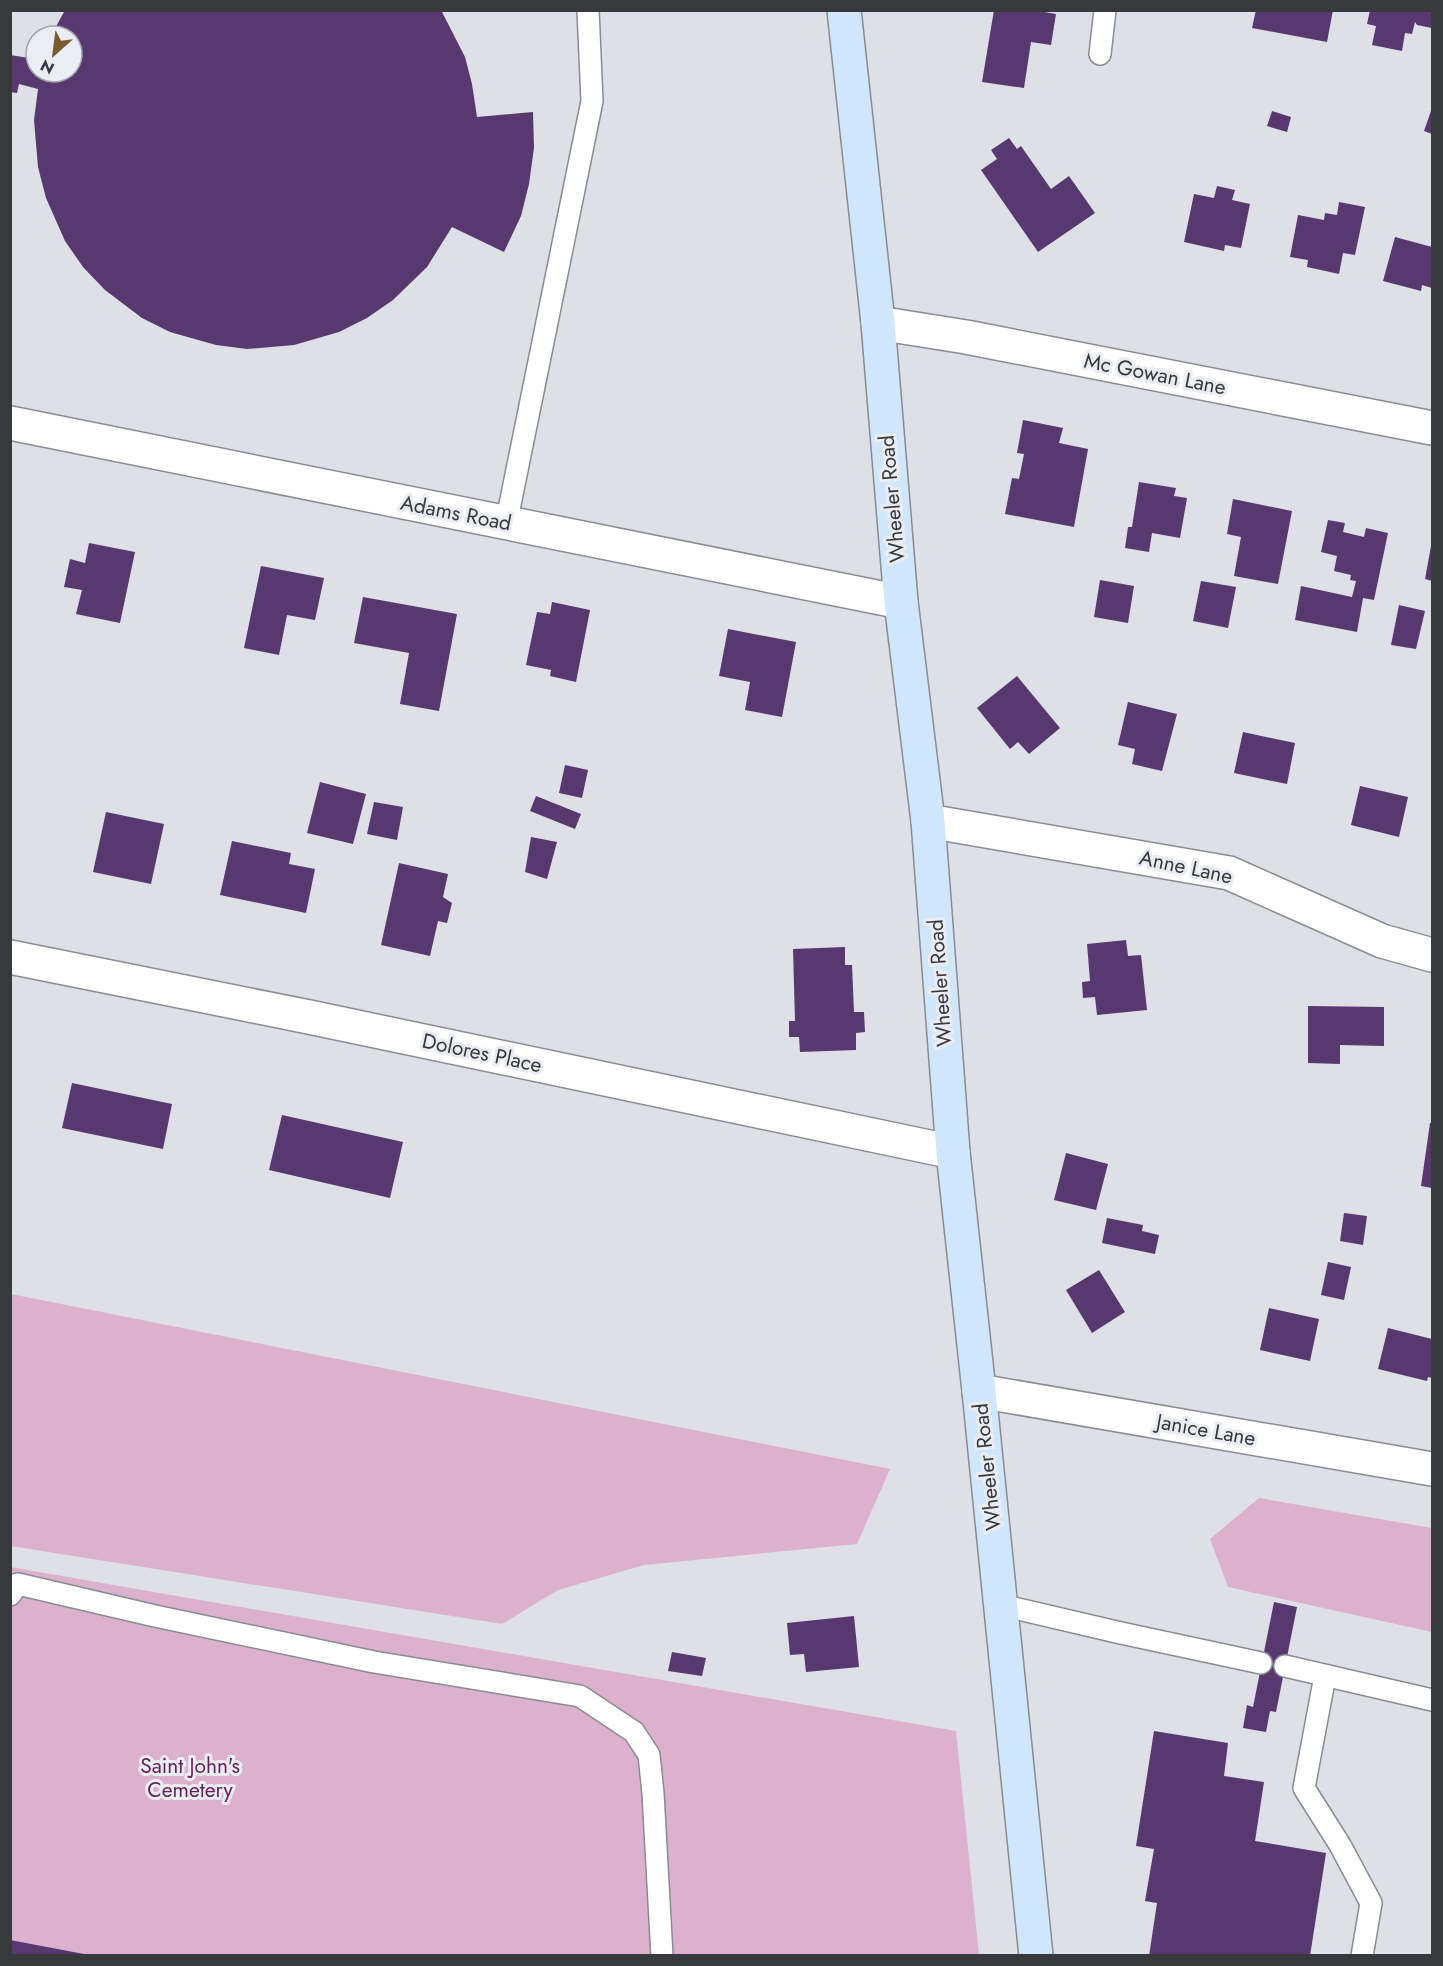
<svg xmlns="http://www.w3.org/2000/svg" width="1443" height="1966" font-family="Jost,sans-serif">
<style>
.green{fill:#dcb1cd}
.building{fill:#573970}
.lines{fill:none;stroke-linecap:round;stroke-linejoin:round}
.service-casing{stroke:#8a8c93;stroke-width:24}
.minor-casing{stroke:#8a8c93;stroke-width:36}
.secondary-casing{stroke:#8a8c93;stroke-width:36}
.service{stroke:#fff;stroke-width:21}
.minor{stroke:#fff;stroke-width:33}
.secondary{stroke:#d0e7fb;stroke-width:33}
.labels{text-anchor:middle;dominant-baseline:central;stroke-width:6;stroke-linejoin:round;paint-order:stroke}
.street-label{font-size:21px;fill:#38393c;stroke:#ebedf4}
.park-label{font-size:21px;fill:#691e56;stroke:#ebedf4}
</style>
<rect width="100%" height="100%" fill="#dedfe7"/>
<!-- green -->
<g class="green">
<polygon points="10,1294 11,1294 890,1469 857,1544 644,1565 558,1590 502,1624 11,1546"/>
<polygon points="1259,1498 1432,1528 1432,1632 1228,1587 1210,1539"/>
<polygon points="10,1567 956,1731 979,1955 11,1955"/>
</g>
<!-- building -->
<g class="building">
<polygon points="65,10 441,10 465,57 472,84 477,117 533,112 534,148 529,184 521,216 504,252 452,227 427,267 393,300 367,318 339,332 294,345 247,349 216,345 170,332 142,318 105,290 83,267 65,241 46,198 38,167 34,120 38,89 19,84 17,93 10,92 10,55 36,59 36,72 72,72 72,36 51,36"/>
<polygon points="994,10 1033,10 1056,14 1051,45 1031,42 1024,88 982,82"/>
<polygon points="1256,10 1333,10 1327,42 1252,28"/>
<polygon points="1370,10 1432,10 1432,28 1417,25 1415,22 1412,34 1405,33 1402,51 1372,45 1376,26 1367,24"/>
<polygon points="1432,108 1432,134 1424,131"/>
<polygon points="1272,111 1291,117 1287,132 1267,126"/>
<polygon points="1009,138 1017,149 1021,146 1051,189 1069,176 1095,213 1038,252 981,170 997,159 991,150"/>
<polygon points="1217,186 1235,190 1232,200 1250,204 1241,248 1225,245 1224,251 1184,242 1194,194 1214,198"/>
<polygon points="1339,202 1365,207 1355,255 1343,253 1339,274 1307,267 1308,260 1290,257 1298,215 1324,220 1325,213 1337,215"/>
<polygon points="1395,237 1432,247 1432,288 1422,285 1421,291 1383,281"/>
<polygon points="1023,420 1063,428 1059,443 1088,449 1074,527 1005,514 1012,478 1019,479 1024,454 1017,453"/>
<polygon points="1139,482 1176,488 1174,496 1187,498 1180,538 1152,533 1149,552 1125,548 1128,527 1132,527"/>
<polygon points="1233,499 1292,511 1278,584 1234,576 1241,537 1227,534"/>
<polygon points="1328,520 1345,523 1343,532 1364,537 1366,528 1388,533 1374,600 1363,598 1357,632 1295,620 1301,586 1352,597 1356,581 1350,580 1351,575 1334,571 1337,556 1321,552"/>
<polygon points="89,543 135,552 120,623 76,614 82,590 64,587 70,559 85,563"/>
<polygon points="1431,546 1432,546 1432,581 1425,579"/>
<polygon points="261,566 324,578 315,620 287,615 279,655 244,648"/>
<polygon points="1100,580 1134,586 1128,623 1094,617"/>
<polygon points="1201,581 1236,587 1228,628 1193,621"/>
<polygon points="363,597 457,614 439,711 400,704 409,653 354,643"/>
<polygon points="552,602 590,610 576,682 550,676 551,670 526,665 537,612 550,614"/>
<polygon points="1399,605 1425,611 1416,649 1391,645"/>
<polygon points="728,629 796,642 782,717 745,710 750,682 719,676"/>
<polygon points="1017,676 1060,728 1029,754 1018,742 1010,749 977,708"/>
<polygon points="1128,702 1177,714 1162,771 1132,764 1135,749 1118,745"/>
<polygon points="1243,732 1295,743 1287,784 1234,773"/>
<polygon points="565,765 588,770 582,798 559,793"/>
<polygon points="320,782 366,794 353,844 307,833"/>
<polygon points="1360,786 1408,797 1399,837 1351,825"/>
<polygon points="536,796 581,814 575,829 530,811"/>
<polygon points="374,802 403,807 397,840 367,834"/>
<polygon points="106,812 164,824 151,884 93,872"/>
<polygon points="531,837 557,842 547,879 525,872"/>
<polygon points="232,841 291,853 289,864 315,869 306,913 220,895"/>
<polygon points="399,863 448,874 443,897 452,903 447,923 438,921 430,956 381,945"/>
<polygon points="1126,940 1128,956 1141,955 1147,1010 1097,1015 1095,997 1083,998 1082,982 1090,981 1087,944"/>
<polygon points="845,947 845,965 852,965 854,1012 864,1012 865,1032 856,1033 856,1050 800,1052 799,1037 789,1037 789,1021 795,1021 793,949"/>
<polygon points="1308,1006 1384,1007 1384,1046 1340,1045 1340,1064 1308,1063"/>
<polygon points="72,1083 172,1104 163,1149 62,1128"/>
<polygon points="282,1115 403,1142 390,1198 269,1170"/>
<polygon points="1430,1123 1432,1123 1432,1188 1421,1186"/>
<polygon points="1066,1153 1108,1164 1096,1210 1054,1200"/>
<polygon points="1344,1213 1367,1216 1363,1245 1340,1241"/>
<polygon points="1107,1218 1143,1225 1142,1231 1159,1235 1155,1254 1102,1243"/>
<polygon points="1328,1262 1351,1267 1344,1300 1321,1295"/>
<polygon points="1099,1270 1125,1312 1092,1333 1066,1290"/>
<polygon points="1269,1308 1319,1319 1310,1361 1260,1350"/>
<polygon points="1388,1328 1432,1339 1432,1378 1428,1377 1427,1381 1378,1369"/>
<polygon points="1274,1602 1297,1607 1276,1712 1270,1711 1266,1732 1243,1728 1247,1705 1253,1707"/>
<polygon points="854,1616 859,1667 806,1672 804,1654 790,1655 787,1623"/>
<polygon points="672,1652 706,1658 702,1676 668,1671"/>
<polygon points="1154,1731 1228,1743 1224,1776 1264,1782 1255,1841 1326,1853 1310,1956 1149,1956 1157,1903 1145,1901 1154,1849 1136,1846"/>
<polygon points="10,1940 84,1954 83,1956 10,1956"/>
</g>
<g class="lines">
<defs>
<g id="service">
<polyline points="1100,54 1105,10"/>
<polyline points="506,524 592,101 588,10"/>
<polyline points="10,1595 18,1584 155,1616 374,1662 580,1696 634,1732 649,1755 653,1793 662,1956"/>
<polyline points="1001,1605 1121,1633 1261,1663"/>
<polyline points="1285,1666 1432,1700"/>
<polyline points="1325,1676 1304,1788 1340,1845 1371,1903 1362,1956"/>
</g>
<g id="minor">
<polyline points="878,323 966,337 1432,428"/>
<polyline points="10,423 901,602"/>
<polyline points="928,821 1229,873 1382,941 1432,955"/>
<polyline points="10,957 309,1017 953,1152"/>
<polyline points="979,1391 1432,1469"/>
</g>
<polyline id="secondary" points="844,10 878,323 901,602 928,821 953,1152 979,1391 1036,1956"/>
</defs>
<!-- service casing -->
<use href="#service" class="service-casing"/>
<!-- minor casing -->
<use href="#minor" class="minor-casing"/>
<!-- secondary casing -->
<use href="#secondary" class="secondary-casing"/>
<!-- service -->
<use href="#service" class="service"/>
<!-- minor -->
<use href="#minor" class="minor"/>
<!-- secondary -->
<use href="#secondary" class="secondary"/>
</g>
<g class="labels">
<!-- street labels -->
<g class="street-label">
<text transform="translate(1155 374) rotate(11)">Mc Gowan Lane</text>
<text transform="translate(892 499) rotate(-95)">Wheeler Road</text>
<text transform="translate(456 513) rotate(11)">Adams Road</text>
<text transform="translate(1186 867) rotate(12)">Anne Lane</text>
<text transform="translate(940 983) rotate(-94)">Wheeler Road</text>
<text transform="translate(482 1053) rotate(12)">Dolores Place</text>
<text transform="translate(1206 1430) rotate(10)">Janice Lane</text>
<text transform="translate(987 1467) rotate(-96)">Wheeler Road</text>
</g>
<!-- park labels -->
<g class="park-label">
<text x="190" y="1766">Saint John's<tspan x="190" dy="24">Cemetery</tspan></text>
</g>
</g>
<!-- border -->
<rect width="1443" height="1966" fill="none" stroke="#38393c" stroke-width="24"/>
<!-- north arrow -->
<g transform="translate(54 54) rotate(208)"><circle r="28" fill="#ebedf4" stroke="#a3a5aa" stroke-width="1.5"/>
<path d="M0-4.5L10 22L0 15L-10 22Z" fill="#7a5b30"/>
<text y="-9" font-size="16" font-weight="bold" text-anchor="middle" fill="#38393c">N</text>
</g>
</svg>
